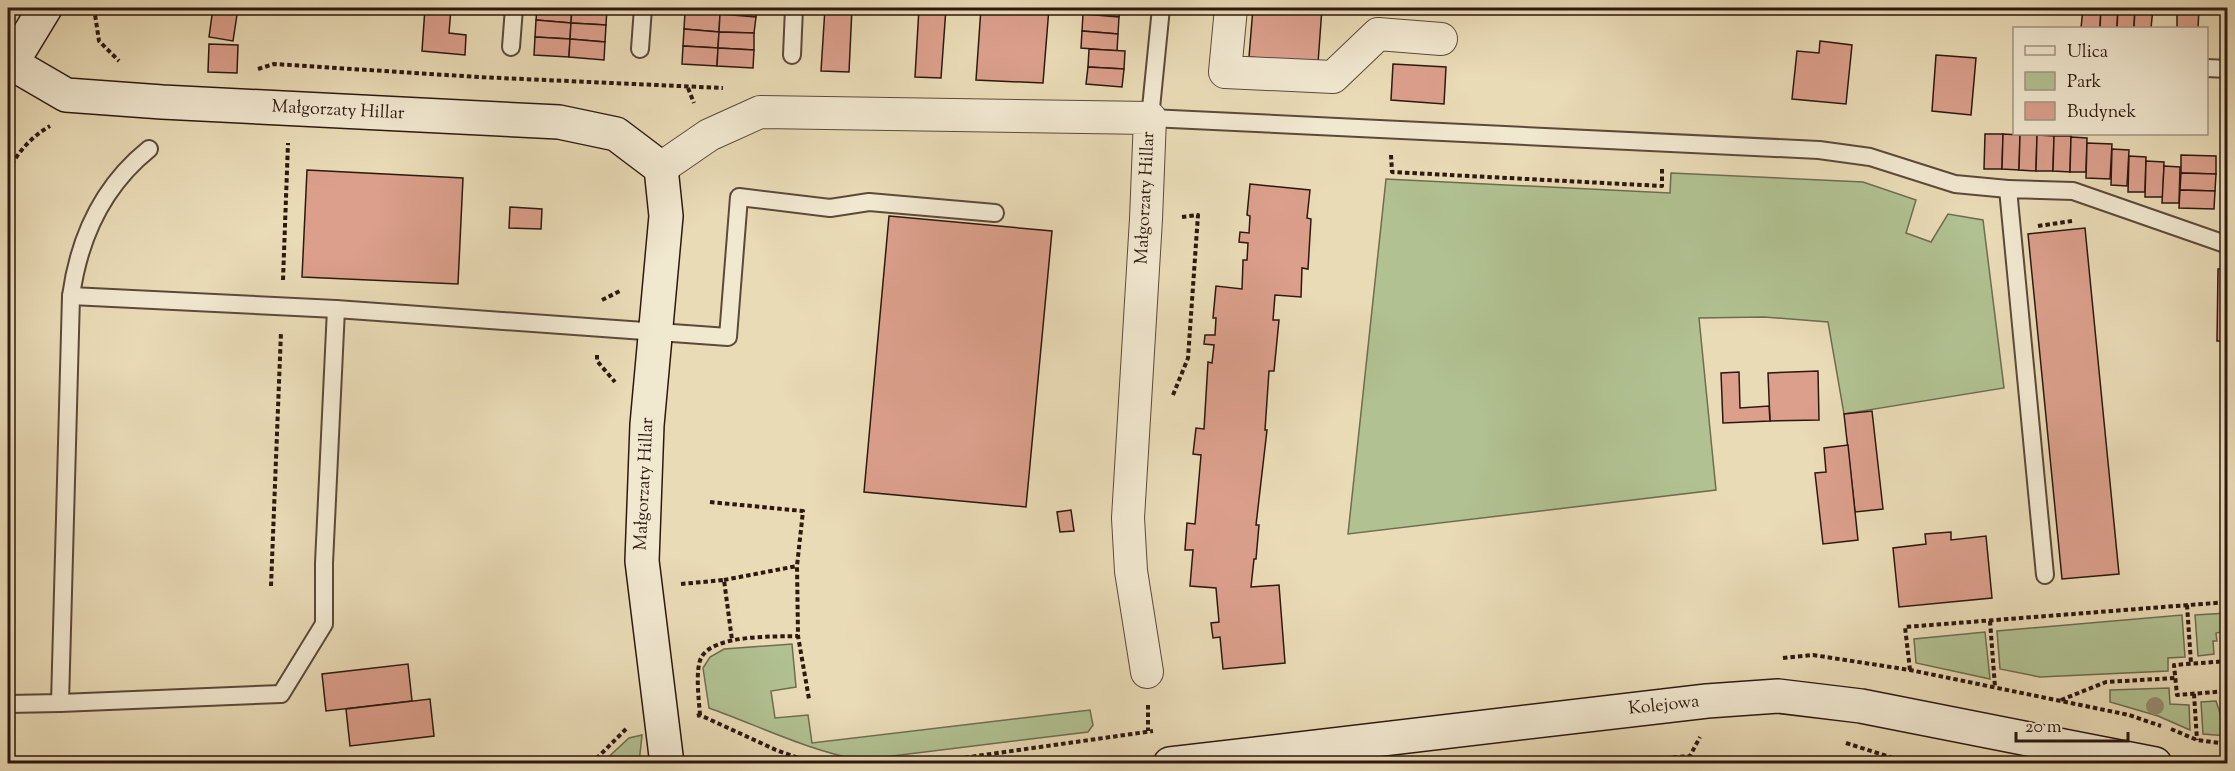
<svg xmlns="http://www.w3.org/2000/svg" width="2235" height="771" font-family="'Sorts Mill Goudy',serif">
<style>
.green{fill:#b1c191;stroke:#6f6c50;stroke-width:1.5}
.building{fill:#db9f8b;stroke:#2d1810;stroke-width:1.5}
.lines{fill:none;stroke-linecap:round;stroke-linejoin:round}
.lane-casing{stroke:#5c493a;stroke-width:20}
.street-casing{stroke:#5c493a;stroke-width:34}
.secondary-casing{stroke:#2d1810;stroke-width:36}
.path{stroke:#2d1810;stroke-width:4;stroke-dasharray:4.5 3;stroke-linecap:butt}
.lane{stroke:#f1e8d0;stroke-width:16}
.street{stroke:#f1e8d0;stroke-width:32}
.secondary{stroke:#f1e8d0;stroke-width:33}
.tree{fill:#988c70}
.labels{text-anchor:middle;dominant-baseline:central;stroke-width:6;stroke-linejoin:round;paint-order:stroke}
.street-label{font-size:18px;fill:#2d1810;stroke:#f1e8d0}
</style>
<rect width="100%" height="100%" fill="#e9dbb6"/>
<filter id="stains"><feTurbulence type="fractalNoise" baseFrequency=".00333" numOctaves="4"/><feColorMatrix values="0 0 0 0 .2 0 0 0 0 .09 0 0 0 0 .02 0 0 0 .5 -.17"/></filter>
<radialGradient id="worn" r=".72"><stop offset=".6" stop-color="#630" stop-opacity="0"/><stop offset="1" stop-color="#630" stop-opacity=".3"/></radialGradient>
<!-- green -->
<g class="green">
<polygon points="1671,173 1863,182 1916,200 1906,233 1931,242 1948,214 1983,220 2004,388 1844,414 1828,322 1764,317 1699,318 1716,490 1348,534 1386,179 1670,193"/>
<polygon points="2227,613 2227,631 2216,633 2217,641 2213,641 2214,654 2198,656 2195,615"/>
<polygon points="2182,615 2185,657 2168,658 2168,671 2040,677 2000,669 1997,631"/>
<polygon points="1985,632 1990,679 1916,663 1914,639"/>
<path d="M 792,644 L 796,687 L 771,691 L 775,718 L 808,715 L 812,743 L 1090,710 L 1093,725 L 1088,732 L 860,760 C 807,750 759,726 709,708 L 703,668 L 710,657 L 724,649 Z"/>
<polygon points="2169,688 2170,704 2189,705 2190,730 2158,716 2110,702 2110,690"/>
<polygon points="2216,701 2220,713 2227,713 2227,736 2203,734 2201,702"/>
<polygon points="642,735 639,763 602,763 629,738"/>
</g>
<!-- building -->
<g class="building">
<polygon points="213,8 238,8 233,41 209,37"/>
<polygon points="425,8 451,8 449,33 466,35 465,55 422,51"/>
<polygon points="537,8 572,8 571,23 536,20"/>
<polygon points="572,8 607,8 606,25 571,23"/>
<polygon points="685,8 720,8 720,14 685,12"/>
<polygon points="720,8 756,8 756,17 720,14"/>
<polygon points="825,8 852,8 849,72 821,71"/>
<polygon points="919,8 946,8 941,78 915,77"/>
<polygon points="981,8 1049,8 1043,83 976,80"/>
<polygon points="1084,8 1120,8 1119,17 1083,14"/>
<polygon points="1253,8 1322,8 1318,63 1249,57"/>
<polygon points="1393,8 1449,8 1449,11"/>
<polygon points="2083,8 2101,8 2100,28 2081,28"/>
<polygon points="2101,8 2118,8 2117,28 2100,28"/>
<polygon points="2118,8 2135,8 2134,28 2117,28"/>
<polygon points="2135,8 2153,8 2151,28 2134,28"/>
<polygon points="2177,9 2199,9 2198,28 2177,28"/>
<polygon points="685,12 720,14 719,32 684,29"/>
<polygon points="720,14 756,17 754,33 719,32"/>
<polygon points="1083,14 1119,17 1118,34 1082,31"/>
<polygon points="536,20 571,23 570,39 535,37"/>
<polygon points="571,23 606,25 605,42 570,39"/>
<polygon points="684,29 719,32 718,48 683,46"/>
<polygon points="1082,31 1118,34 1117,51 1081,48"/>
<polygon points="719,32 754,33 754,50 718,48"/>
<polygon points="535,37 570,39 569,57 534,55"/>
<polygon points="570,39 605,42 604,60 569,57"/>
<polygon points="1820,41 1852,45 1846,104 1792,99 1797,51 1819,53"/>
<polygon points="209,44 238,45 237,73 208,72"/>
<polygon points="683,46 718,48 717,66 682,64"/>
<polygon points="718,48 754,50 753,68 717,66"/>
<polygon points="1089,49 1125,51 1124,69 1088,67"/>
<polygon points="1936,55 1976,58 1971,115 1932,111"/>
<polygon points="1393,64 1446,67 1444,104 1391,100"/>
<polygon points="1088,67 1124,69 1122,87 1086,84"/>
<polygon points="1985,134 2003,134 2002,169 1984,169"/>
<polygon points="2003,134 2020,135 2019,170 2002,169"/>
<polygon points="2020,135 2037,135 2036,171 2019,170"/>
<polygon points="2037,135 2054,136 2053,171 2036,171"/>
<polygon points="2054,136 2071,136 2070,172 2053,171"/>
<polygon points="2071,137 2087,138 2086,172 2070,172"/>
<polygon points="2087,143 2112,144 2110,179 2086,178"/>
<polygon points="2112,149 2129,150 2127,186 2111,185"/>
<polygon points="2181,155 2216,156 2216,174 2181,173"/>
<polygon points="2129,156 2146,157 2145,192 2128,192"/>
<polygon points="2146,161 2164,162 2163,197 2145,197"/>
<polygon points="2164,166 2180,167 2179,203 2162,203"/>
<polygon points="307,170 463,178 458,284 302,277"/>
<polygon points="2181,173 2216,174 2215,191 2180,190"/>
<polygon points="1250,184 1310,190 1307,218 1311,219 1308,269 1302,268 1301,297 1275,295 1273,320 1279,320 1274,371 1269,371 1265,430 1267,430 1256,525 1259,525 1256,559 1254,559 1251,587 1279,585 1285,663 1223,669 1220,637 1213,638 1211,623 1219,622 1216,588 1190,586 1193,550 1185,550 1187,523 1195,524 1201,455 1193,454 1196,428 1204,429 1208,362 1212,363 1214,345 1204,344 1205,335 1215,335 1216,318 1213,318 1216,286 1242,289 1243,262 1243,260 1247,260 1248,243 1239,242 1240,232 1249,233 1250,216 1247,215"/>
<polygon points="2180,190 2215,191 2214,209 2179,208"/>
<polygon points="510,207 542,209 541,229 509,228"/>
<polygon points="889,216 1052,231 1026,507 864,492"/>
<polygon points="2085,228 2119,574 2062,579 2028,234"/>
<polygon points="2218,269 2228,269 2228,341 2217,341"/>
<polygon points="1818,371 1819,420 1770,421 1768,373"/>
<polygon points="1739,372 1740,408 1769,406 1770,421 1723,423 1721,373"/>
<polygon points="1872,411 1883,509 1855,512 1844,414"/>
<polygon points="1848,445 1858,540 1823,544 1815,473 1826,472 1824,448"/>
<polygon points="1071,510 1074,531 1060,532 1057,512"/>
<polygon points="1951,532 1951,540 1986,536 1992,598 1899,607 1893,548 1926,544 1925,534"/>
<polygon points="408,664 412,701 326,711 322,674"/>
<polygon points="430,699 434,736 350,746 346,709"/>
<polygon points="240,758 241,764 201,764"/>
</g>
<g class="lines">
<defs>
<g id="lane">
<polyline points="1161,8 1150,118 1819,150 1870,157 1955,184 2008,189"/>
<polyline points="511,47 514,8"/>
<polyline points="640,49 643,8"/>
<polyline points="792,55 794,8"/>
<polyline points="2206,68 2228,69"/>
<polyline points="71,296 336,309 728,337 739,197 830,208 869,202 995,213"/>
<polyline points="2045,575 2008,189 2073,191 2228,245"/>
<polyline points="60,703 281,694 324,624 324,563 336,309"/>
<path d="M 8,706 L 8,704 L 60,703 L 71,296 C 79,238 103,186 149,149"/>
</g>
<g id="street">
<polyline points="1231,8 1225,72 1333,77 1378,34 1441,39"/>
<polyline points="661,168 709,135 760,112 1150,118 1146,219 1128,518 1131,571 1147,672"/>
</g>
<g id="secondary">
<polyline points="11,63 66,95 162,102 559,122 616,134 661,168 666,216 647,425 642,561 667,764"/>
<polyline points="8,69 45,8"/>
<polyline points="1170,764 1707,701 1778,696 1861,706 2155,764"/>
</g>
</defs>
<!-- lane casing -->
<use href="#lane" class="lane-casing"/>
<!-- street casing -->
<use href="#street" class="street-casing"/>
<!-- secondary casing -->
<use href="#secondary" class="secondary-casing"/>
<!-- path -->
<g class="path">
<polyline points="94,8 99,41 119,61"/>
<polyline points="258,69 274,64 478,77 723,88"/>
<polyline points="688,88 694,103"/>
<polyline points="1391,155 1392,172 1662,186 1662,169"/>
<path d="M 8,171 C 18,152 31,137 50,126"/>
<polyline points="2038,226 2072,221"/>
<polyline points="283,280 288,143"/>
<polyline points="602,300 622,290"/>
<polyline points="597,355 597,361 615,382"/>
<polyline points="1173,395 1188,358 1198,215 1182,217"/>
<polyline points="710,502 803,511 797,566 798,636 809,699"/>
<polyline points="724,580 797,566"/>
<polyline points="681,584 724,580 732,640"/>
<polyline points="271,586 281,332"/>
<polyline points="2187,605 2191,663"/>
<polyline points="1990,621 1995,687"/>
<polyline points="1783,658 1813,655 1910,670 2129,715 2161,726"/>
<polyline points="2228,661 2174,665 2177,695 2228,691"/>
<polyline points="1910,670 1905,627 2228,602"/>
<polyline points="2194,694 2197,740"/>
<polyline points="2061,700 2106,682 2175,678"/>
<polyline points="1148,705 1148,731"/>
<path d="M 700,715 C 699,701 695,671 701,658 C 713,634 774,637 798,636"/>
<polyline points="697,716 700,715 776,750 815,764"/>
<polyline points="2171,729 2197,740 2228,744"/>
<polyline points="1846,743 1893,758 1918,764"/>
<polyline points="591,764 626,729"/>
<polyline points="920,764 1153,731"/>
<polyline points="1598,764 1690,756 1700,737"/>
</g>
<!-- lane -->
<use href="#lane" class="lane"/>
<!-- street -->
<use href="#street" class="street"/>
<!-- secondary -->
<use href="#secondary" class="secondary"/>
</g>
<!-- trees -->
<circle class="tree" cx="2155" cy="706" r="9"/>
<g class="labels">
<!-- street labels -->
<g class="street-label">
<text transform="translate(338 111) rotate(3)">Małgorzaty Hillar</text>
<text transform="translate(1146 198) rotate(-87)">Małgorzaty Hillar</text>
<text transform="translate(645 484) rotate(-87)">Małgorzaty Hillar</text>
<text transform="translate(1664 706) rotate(-6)">Kolejowa</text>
</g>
</g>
<!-- margin -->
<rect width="2235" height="771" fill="none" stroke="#e9dbb6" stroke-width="30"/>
<rect x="9" y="9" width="2217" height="753" fill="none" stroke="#2d1810" stroke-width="3"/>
<rect x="15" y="15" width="2205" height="741" fill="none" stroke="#2d1810" stroke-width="1.5"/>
<!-- legend -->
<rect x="2013" y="27" width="195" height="108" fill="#f1e8d0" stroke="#a39583" stroke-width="1.5"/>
<rect x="2025" y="46" width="30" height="9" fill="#f1e8d0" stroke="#a39583" stroke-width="1.5"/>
<text x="2067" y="57" font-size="18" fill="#2d1810">Ulica</text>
<rect x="2025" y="72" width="30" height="18" fill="#b1c191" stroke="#a39583" stroke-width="1.5"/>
<text x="2067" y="87" font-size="18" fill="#2d1810">Park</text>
<rect x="2025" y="102" width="30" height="18" fill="#db9f8b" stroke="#a39583" stroke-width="1.5"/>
<text x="2067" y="117" font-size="18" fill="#2d1810">Budynek</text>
<!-- scale -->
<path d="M2016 732v9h112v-9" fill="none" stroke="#2d1810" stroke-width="3"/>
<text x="2025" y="732" font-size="18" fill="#2d1810" stroke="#f1e8d0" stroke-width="4.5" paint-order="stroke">20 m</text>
<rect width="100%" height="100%" filter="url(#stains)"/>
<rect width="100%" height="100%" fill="url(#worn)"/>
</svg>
